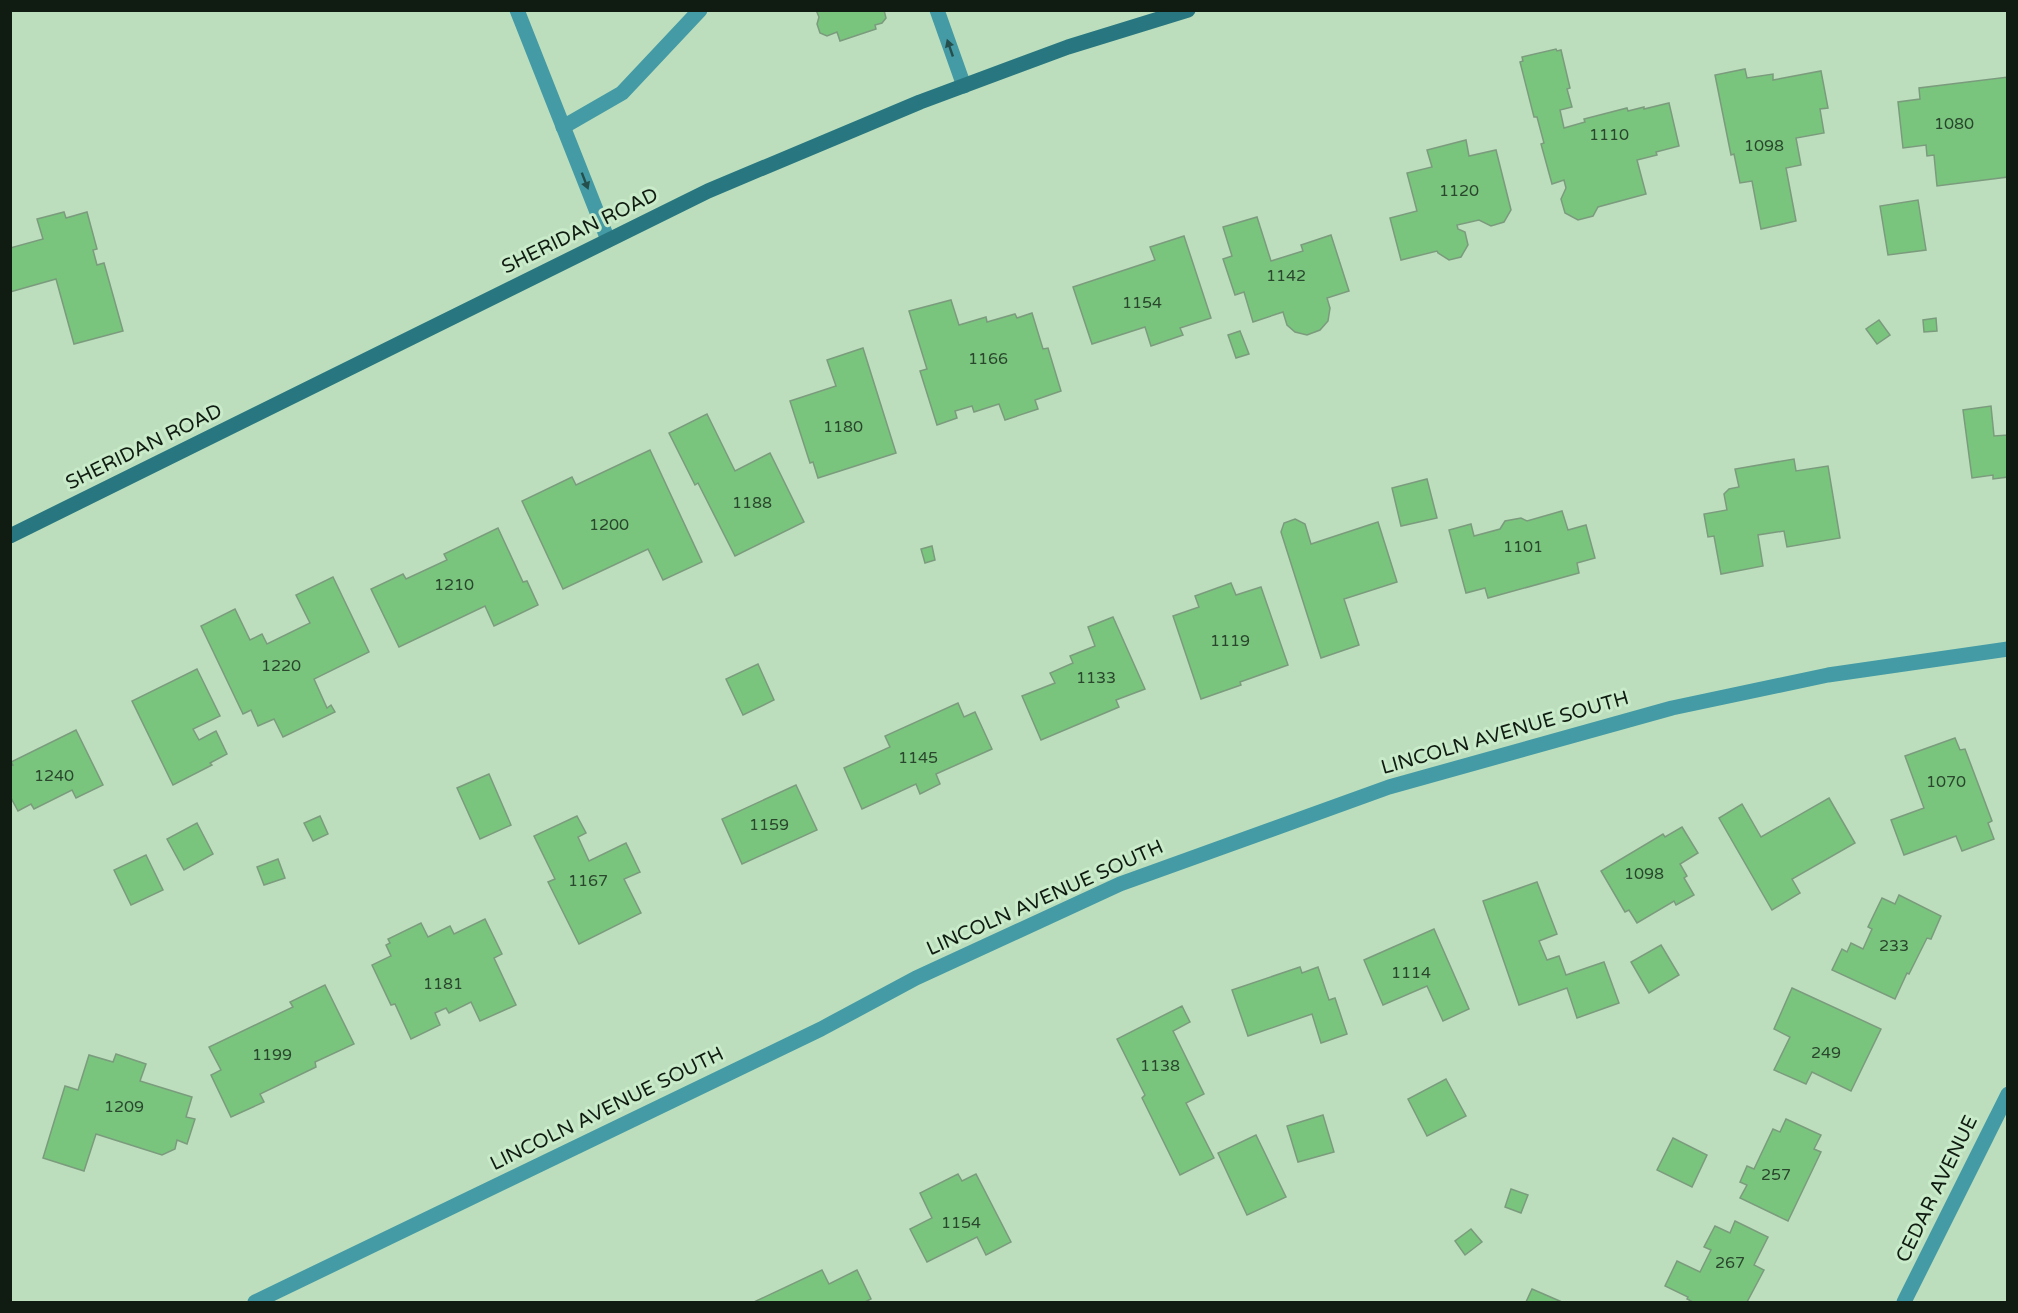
<svg xmlns="http://www.w3.org/2000/svg" width="2018" height="1313" font-family="'Varela Round',sans-serif">
<style>
.building{fill:#79c57e;stroke:#7b9b7d;stroke-width:1.5}
.lines{fill:none;stroke-linecap:round;stroke-linejoin:round}
.lane{stroke:#449ba5;stroke-width:15}
.street{stroke:#449ba5;stroke-width:15}
.secondary{stroke:#287780;stroke-width:15}
.oneway{fill:#254f4c}
.labels{text-anchor:middle;dominant-baseline:central;stroke-width:6;stroke-linejoin:round;paint-order:stroke}
.number-label{font-size:16px;fill:#2a462c}
.street-label{font-size:20px;fill:#101c11;stroke:#c9ebca}
</style>
<rect width="100%" height="100%" fill="#bcdebd"/>
<!-- building -->
<g class="building">
<polygon points="816,10 884,10 886,18 882,23 875,25 876,29 840,41 837,32 827,36 820,33 817,24 819,17"/>
<polygon points="1556,49 1557,51 1561,50 1570,88 1567,89 1572,107 1560,110 1564,128 1585,122 1584,119 1627,108 1628,111 1644,107 1644,109 1669,103 1679,146 1656,152 1657,155 1637,160 1646,194 1598,207 1593,216 1578,220 1565,213 1561,199 1566,188 1564,180 1552,184 1541,144 1544,143 1537,117 1534,117 1520,62 1523,61 1522,57"/>
<polygon points="1745,69 1747,78 1773,74 1773,80 1821,71 1828,108 1820,109 1824,133 1796,138 1801,165 1786,168 1796,221 1761,229 1752,181 1740,183 1734,154 1731,155 1715,75"/>
<polygon points="2008,77 2008,177 1937,186 1934,155 1927,156 1926,145 1903,148 1898,102 1920,99 1919,88"/>
<polygon points="1466,140 1469,156 1496,150 1511,210 1504,222 1491,226 1479,220 1457,225 1458,229 1465,232 1468,245 1461,257 1449,260 1438,253 1437,251 1401,260 1390,218 1417,211 1407,173 1432,167 1427,150"/>
<polygon points="1918,200 1926,250 1888,255 1880,206"/>
<polygon points="64,212 66,218 87,212 97,249 93,250 97,265 104,263 123,331 74,344 56,279 10,292 10,248 43,239 37,219"/>
<polygon points="1257,217 1271,261 1303,251 1301,245 1331,235 1349,291 1327,298 1330,308 1328,321 1320,330 1307,335 1295,332 1287,325 1283,312 1253,322 1244,292 1235,295 1223,259 1232,256 1223,227"/>
<polygon points="1184,236 1211,318 1180,328 1183,335 1151,346 1145,327 1092,344 1073,287 1155,260 1150,247"/>
<polygon points="951,300 959,325 986,317 987,322 1015,314 1017,318 1032,313 1043,349 1048,348 1061,391 1035,400 1038,409 1005,420 999,404 974,412 972,406 955,411 957,418 937,425 920,371 927,369 909,311"/>
<polygon points="1936,318 1937,331 1924,332 1923,320"/>
<polygon points="1879,320 1890,335 1877,344 1866,329"/>
<polygon points="1240,331 1249,354 1236,358 1228,335"/>
<polygon points="863,348 896,453 818,478 813,462 810,463 790,401 836,386 827,360"/>
<polygon points="1991,406 1994,436 2008,435 2008,477 1993,479 1993,475 1972,478 1963,410"/>
<polygon points="707,414 735,471 770,453 804,522 735,556 698,483 695,485 669,433"/>
<polygon points="650,450 702,562 663,580 648,549 563,589 522,501 572,477 576,485"/>
<polygon points="1794,459 1796,471 1828,466 1840,538 1787,547 1784,531 1758,535 1763,566 1721,574 1714,536 1708,537 1704,514 1727,510 1724,494 1729,489 1739,487 1735,469"/>
<polygon points="1427,479 1437,518 1401,526 1392,488"/>
<polygon points="1562,511 1568,530 1586,525 1595,558 1577,563 1579,573 1488,598 1485,588 1466,593 1449,530 1471,524 1474,536 1500,529 1505,521 1521,518 1527,521"/>
<polygon points="1295,519 1305,524 1311,544 1378,522 1397,582 1344,599 1359,645 1321,658 1281,532 1284,523"/>
<polygon points="498,528 523,582 527,581 538,605 494,626 485,606 399,647 371,589 403,574 406,579 447,560 444,554"/>
<polygon points="932,546 935,560 925,563 921,549"/>
<polygon points="333,577 369,652 314,679 327,708 331,705 335,712 283,737 274,719 258,726 251,710 243,714 201,626 235,609 250,640 262,634 267,644 310,623 296,595"/>
<polygon points="1231,583 1236,595 1261,587 1288,665 1240,682 1241,685 1201,699 1173,616 1199,607 1195,596"/>
<polygon points="1113,617 1145,689 1116,700 1119,707 1041,740 1022,696 1055,683 1050,673 1073,663 1070,656 1095,646 1088,627"/>
<polygon points="758,664 774,700 743,715 726,679"/>
<polygon points="197,669 220,716 193,729 199,740 216,731 227,754 210,763 212,765 173,785 132,701"/>
<polygon points="958,703 964,717 975,712 992,749 936,774 940,784 920,794 916,784 862,809 844,768 890,747 885,736"/>
<polygon points="76,730 103,785 76,798 72,790 34,809 31,804 18,811 10,796 10,766 13,765 11,762"/>
<polygon points="1955,738 1960,750 1965,749 1992,821 1988,823 1994,839 1962,851 1956,836 1904,855 1891,820 1924,808 1905,756"/>
<polygon points="489,774 511,825 480,839 457,788"/>
<polygon points="796,785 817,830 742,864 722,819"/>
<polygon points="1829,798 1855,843 1792,879 1800,893 1772,910 1719,818 1742,804 1761,837"/>
<polygon points="320,816 328,834 313,841 304,823"/>
<polygon points="577,816 586,833 578,837 589,861 626,843 640,872 624,879 641,913 579,944 548,882 555,879 534,836"/>
<polygon points="197,823 213,854 184,870 167,839"/>
<polygon points="1682,827 1698,853 1680,864 1687,876 1684,878 1694,895 1676,905 1674,901 1637,923 1629,910 1625,912 1601,871 1663,834 1665,837"/>
<polygon points="146,855 163,890 131,905 114,870"/>
<polygon points="278,859 285,878 264,885 257,867"/>
<polygon points="1537,882 1557,934 1539,941 1547,960 1559,956 1566,975 1604,962 1619,1003 1577,1018 1567,988 1519,1005 1483,901"/>
<polygon points="1899,895 1941,916 1931,939 1927,938 1909,974 1907,973 1895,999 1832,970 1842,949 1847,952 1851,943 1863,949 1872,929 1868,927 1882,898 1895,904"/>
<polygon points="485,919 502,954 494,958 516,1005 480,1021 471,1002 449,1013 446,1008 435,1013 440,1025 411,1039 395,1004 391,1005 372,965 391,956 386,945 390,943 388,939 421,923 428,937 450,926 454,934"/>
<polygon points="1434,929 1469,1009 1443,1021 1427,986 1383,1005 1364,960"/>
<polygon points="1661,945 1679,975 1649,993 1631,962"/>
<polygon points="1300,967 1302,973 1318,967 1329,1000 1335,998 1347,1034 1321,1043 1312,1014 1248,1036 1232,990"/>
<polygon points="325,985 354,1044 315,1062 316,1067 260,1094 264,1102 231,1117 211,1075 221,1070 209,1047 293,1007 290,1002"/>
<polygon points="1792,988 1881,1029 1851,1091 1812,1072 1806,1084 1774,1070 1790,1037 1774,1029"/>
<polygon points="1182,1006 1190,1022 1173,1031 1204,1094 1186,1103 1214,1158 1180,1175 1142,1098 1145,1095 1117,1039"/>
<polygon points="116,1054 146,1064 140,1081 192,1097 186,1117 195,1119 187,1144 177,1140 175,1149 162,1155 96,1134 84,1171 43,1158 65,1086 78,1090 89,1055 113,1062"/>
<polygon points="1446,1079 1466,1116 1427,1136 1408,1099"/>
<polygon points="1323,1115 1334,1152 1298,1162 1287,1126"/>
<polygon points="1786,1119 1821,1135 1814,1149 1821,1152 1788,1221 1740,1198 1747,1185 1740,1182 1747,1166 1754,1169 1773,1129 1780,1132"/>
<polygon points="1256,1135 1286,1197 1247,1215 1218,1153"/>
<polygon points="1673,1138 1707,1155 1692,1187 1657,1170"/>
<polygon points="958,1174 962,1181 976,1174 1011,1242 986,1255 977,1237 927,1262 910,1229 932,1218 920,1193"/>
<polygon points="1511,1189 1528,1195 1521,1213 1505,1207"/>
<polygon points="1735,1221 1768,1237 1754,1265 1764,1270 1747,1302 1693,1302 1687,1299 1688,1297 1665,1286 1677,1261 1700,1272 1711,1250 1704,1247 1715,1226 1730,1233"/>
<polygon points="1471,1229 1482,1242 1465,1255 1455,1241"/>
<polygon points="822,1270 829,1284 857,1270 871,1299 865,1302 754,1302"/>
<polygon points="1532,1289 1562,1302 1526,1302"/>
</g>
<g class="lines">
<!-- lane -->
<g class="lane">
<polyline points="517,10 608,240"/>
<polyline points="937,10 964,86"/>
<polyline points="563,127 622,93 700,10"/>
</g>
<!-- street -->
<g class="street">
<polyline points="255,1302 821,1029 916,978 1120,884 1389,787 1672,708 1828,675 2008,649"/>
<polyline points="1904,1302 2008,1094"/>
</g>
<!-- secondary -->
<polyline class="secondary" points="10,536 708,191 920,102 1068,47 1188,10"/>
</g>
<!-- one-way arrows -->
<defs><path id="oneway-solid" d="M-6-.8H1V-3.2L6.5 0L1 3.2V.8H-6Z" transform="scale(1.5)"/></defs>
<g class="oneway">
<use href="#oneway-solid" transform="translate(950 48) rotate(-109)"/>
<use href="#oneway-solid" transform="translate(585 181) rotate(69)"/>
</g>
<g class="labels">
<!-- number labels -->
<g class="number-label">
<text x="1954" y="124">1080</text>
<text x="1609" y="135">1110</text>
<text x="1764" y="146">1098</text>
<text x="1459" y="191">1120</text>
<text x="1286" y="276">1142</text>
<text x="1142" y="303">1154</text>
<text x="988" y="359">1166</text>
<text x="843" y="427">1180</text>
<text x="752" y="503">1188</text>
<text x="609" y="525">1200</text>
<text x="1523" y="547">1101</text>
<text x="454" y="585">1210</text>
<text x="1230" y="641">1119</text>
<text x="281" y="666">1220</text>
<text x="1096" y="678">1133</text>
<text x="918" y="758">1145</text>
<text x="54" y="776">1240</text>
<text x="1946" y="782">1070</text>
<text x="769" y="825">1159</text>
<text x="1644" y="874">1098</text>
<text x="588" y="881">1167</text>
<text x="1894" y="946">233</text>
<text x="1411" y="973">1114</text>
<text x="443" y="984">1181</text>
<text x="1826" y="1053">249</text>
<text x="272" y="1055">1199</text>
<text x="1160" y="1066">1138</text>
<text x="124" y="1107">1209</text>
<text x="1776" y="1175">257</text>
<text x="961" y="1223">1154</text>
<text x="1730" y="1263">267</text>
</g>
<!-- street labels -->
<g class="street-label">
<text transform="translate(580 231) rotate(-26)">SHERIDAN ROAD</text>
<text transform="translate(144 447) rotate(-26)">SHERIDAN ROAD</text>
<text transform="translate(1505 733) rotate(-16)">LINCOLN AVENUE SOUTH</text>
<text transform="translate(1045 898) rotate(-24)">LINCOLN AVENUE SOUTH</text>
<text transform="translate(607 1109) rotate(-26)">LINCOLN AVENUE SOUTH</text>
<text transform="translate(1937 1189) rotate(-64)">CEDAR AVENUE</text>
</g>
</g>
<!-- border -->
<rect width="2018" height="1313" fill="none" stroke="#101c11" stroke-width="24"/>
</svg>
